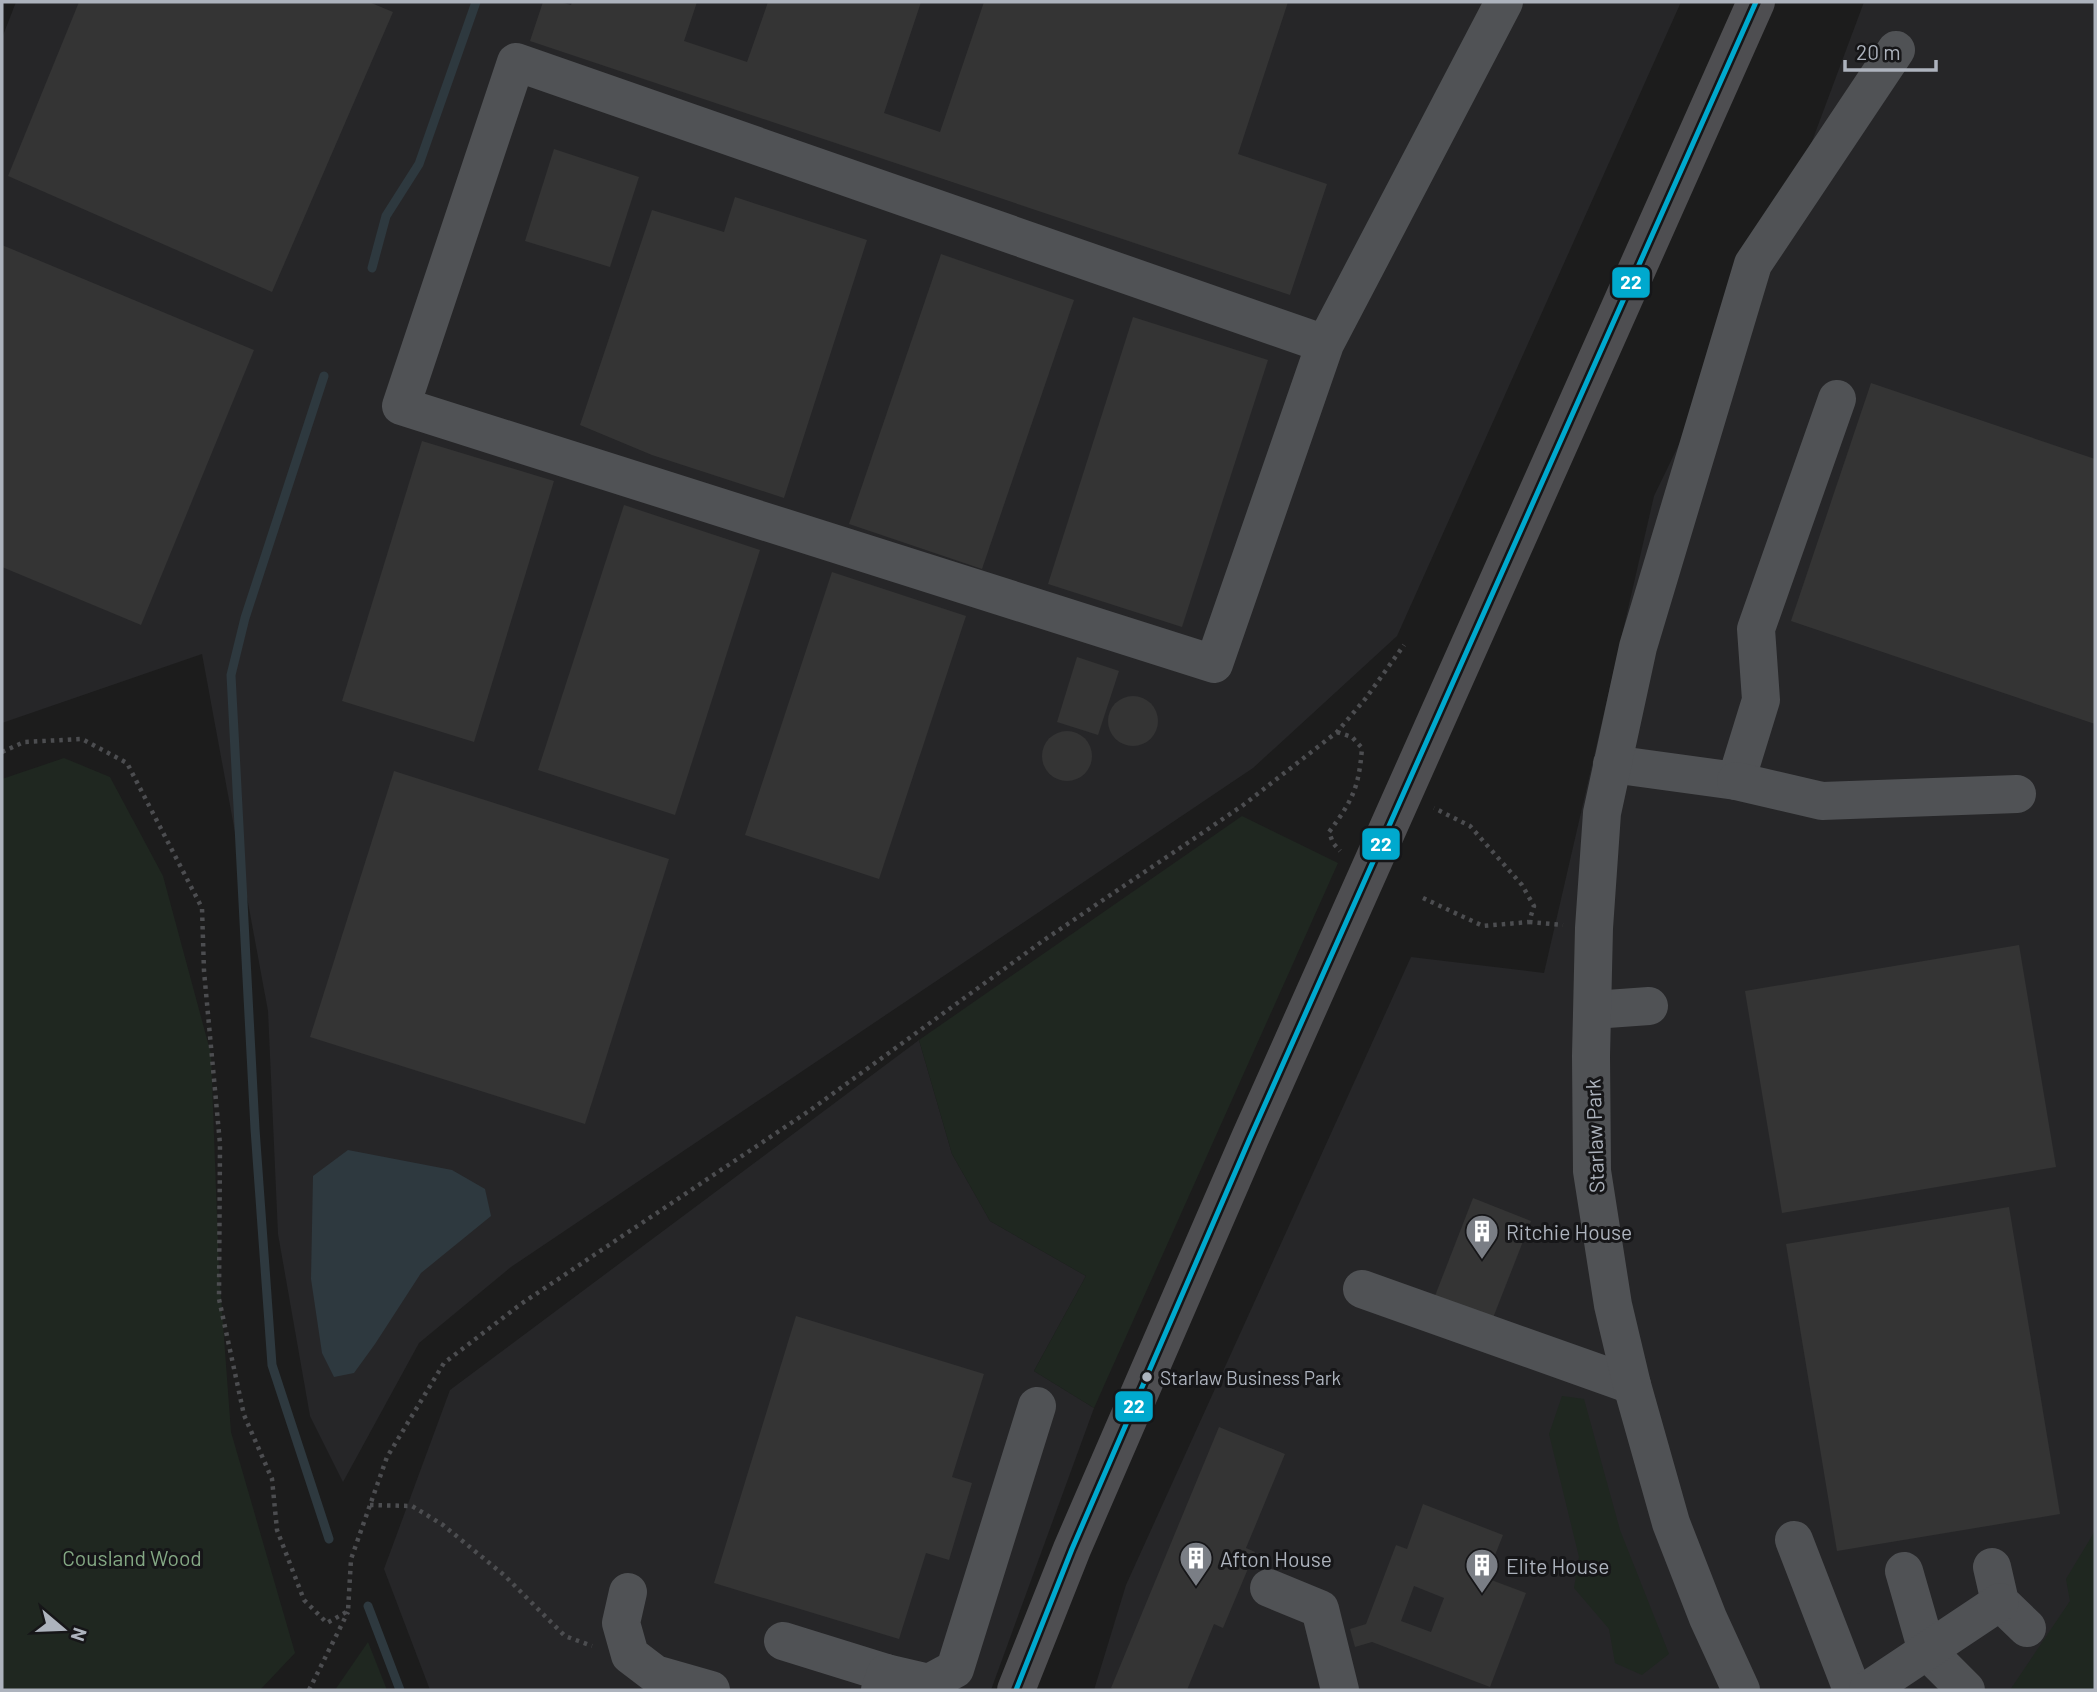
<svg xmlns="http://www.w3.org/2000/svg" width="2097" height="1692" font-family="Barlow,sans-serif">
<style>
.built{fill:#262628}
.green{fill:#1f2720}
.water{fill:#2e393f}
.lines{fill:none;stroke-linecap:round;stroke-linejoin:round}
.stream{stroke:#2e393f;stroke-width:9}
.building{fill:#343434;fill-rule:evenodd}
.path{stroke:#4c4d50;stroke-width:4.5;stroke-dasharray:3.5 5;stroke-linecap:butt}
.minor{stroke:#505255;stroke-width:38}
.major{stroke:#4e4e51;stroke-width:38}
.bus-1-casing{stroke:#161618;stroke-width:10}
.bus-1{stroke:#00a9ce;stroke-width:5}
.bus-dot{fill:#adb3bd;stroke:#161618;stroke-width:2.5}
.labels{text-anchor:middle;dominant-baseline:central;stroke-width:6;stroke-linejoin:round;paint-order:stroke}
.bus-label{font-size:19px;fill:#adb3bd;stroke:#161618;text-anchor:start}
.street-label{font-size:21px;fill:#adb3bd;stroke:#161618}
.poi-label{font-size:21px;fill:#adb3bd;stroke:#161618;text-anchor:start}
.park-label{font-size:21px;fill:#84a884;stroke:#161618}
.line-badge{stroke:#161618;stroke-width:2.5}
.badge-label{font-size:19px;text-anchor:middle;font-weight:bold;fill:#fff}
</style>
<rect width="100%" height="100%" fill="#1c1c1c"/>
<!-- built -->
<g class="built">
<polygon points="16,2 1681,2 1397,636 1253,768 511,1267 419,1343 343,1482 310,1416 278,1234 268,1011 202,654 2,723 2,38"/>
<polygon points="1864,2 2095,2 2095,1690 1094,1690 1126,1585 1411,957 1544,973 1654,496 1767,262"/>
<polygon points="919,1040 952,1154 990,1221 1086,1276 1034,1371 1094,1408 991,1690 430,1690 384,1569 450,1390"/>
</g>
<!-- green -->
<g class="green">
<polygon points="64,758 110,777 163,876 211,1054 219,1270 231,1432 295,1653 260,1690 2,1690 2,779"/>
<polygon points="1242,816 1338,863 1094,1408 1034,1371 1086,1276 990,1221 952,1154 919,1040"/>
<polygon points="1562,1396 1584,1399 1620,1530 1669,1654 1642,1675 1615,1663 1609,1629 1574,1588 1579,1557 1549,1434"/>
<polygon points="2095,1531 2095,1690 2010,1690 2070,1601 2066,1579"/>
<polygon points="368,1642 387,1690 335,1690"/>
</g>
<!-- water -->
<polygon class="water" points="348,1150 452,1170 485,1189 491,1216 421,1273 375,1344 354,1373 334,1377 322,1353 311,1279 313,1176"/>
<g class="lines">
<!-- stream -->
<g class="stream">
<polyline points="372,268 386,216 419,164 476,2"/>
<polyline points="324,376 245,618 231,675 255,1129 272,1365 329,1539"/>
<polyline points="368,1606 400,1690"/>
</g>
</g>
<!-- building -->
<g class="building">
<polygon points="79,2 369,2 393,12 272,292 8,176"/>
<polygon points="543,2 560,2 571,5 572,2 697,2 684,41 747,62 768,2 921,2 884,113 940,132 984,2 1288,2 1238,154 1327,184 1290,295 530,41"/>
<polygon points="554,149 639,177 610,267 525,241"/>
<polygon points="735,197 867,240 784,498 652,455 580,425 652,210 724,232"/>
<polygon points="2,245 254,350 141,625 2,567"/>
<polygon points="941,254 1074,300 982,569 849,524"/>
<polygon points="1133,317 1268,360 1182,627 1048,584"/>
<polygon points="1871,383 2095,459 2095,724 1791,621"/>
<polygon points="422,441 554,481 474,742 342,701"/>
<polygon points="624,505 760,550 675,815 538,770"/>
<polygon points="832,572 966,616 879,879 745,835"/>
<polygon points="1077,657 1119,671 1098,735 1057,722"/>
<circle cx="1133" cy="721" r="25"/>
<circle cx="1067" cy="756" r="25"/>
<polygon points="394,771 669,859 585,1124 310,1037"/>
<polygon points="2019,945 2056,1167 1782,1213 1745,991"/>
<polygon points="1473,1198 1531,1221 1491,1323 1433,1301"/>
<polygon points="2009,1207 2060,1514 1837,1551 1786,1244"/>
<polygon points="796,1316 984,1374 952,1477 972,1483 949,1560 926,1553 899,1639 714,1583"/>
<polygon points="1219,1427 1285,1454 1246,1548 1255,1552 1223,1628 1214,1624 1187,1690 1115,1690 1111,1688"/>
<path d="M 1423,1504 L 1503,1535 L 1486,1578 L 1526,1593 L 1490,1687 L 1372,1642 L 1355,1647 L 1350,1629 L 1366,1624 L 1396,1545 L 1407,1549 ZM 1414,1586 L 1444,1598 L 1431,1632 L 1401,1621 Z"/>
</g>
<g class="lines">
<!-- path -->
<g class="path">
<path d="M 1337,732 L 1352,737 L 1362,748 C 1359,788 1352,801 1329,832 L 1333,843 L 1340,851"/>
<polyline points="2,752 24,742 82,739 127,763 202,908 204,971 220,1144 219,1299 244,1415 272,1479 277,1530 304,1600 327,1623 348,1611 351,1559 387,1457 444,1363 521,1304 809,1111 1044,940 1242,806 1337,732 1366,698 1404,645"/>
<polyline points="1423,898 1483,926 1529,922 1534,906 1522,885 1470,826 1434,808"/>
<polyline points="1529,922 1563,925"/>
<polyline points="370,1505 412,1506 443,1525 504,1575 565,1636 592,1646"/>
<polyline points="309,1690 348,1612"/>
</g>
<!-- minor -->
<g class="minor">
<polyline points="1325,344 516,62 401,406 1214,664 1325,344 1504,2"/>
<polyline points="1612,764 1736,781 1761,700 1756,629 1837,399"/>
<polyline points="1736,781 1822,801 2017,794"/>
<polyline points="1593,1010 1649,1006"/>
<polyline points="1362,1289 1632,1385"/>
<polyline points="1794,1540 1852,1690"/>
<polyline points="1992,1567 2000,1602 2027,1628"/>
<polyline points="1904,1571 1927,1651 1966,1690"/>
<polyline points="1269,1588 1320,1609 1340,1690"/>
<polyline points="628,1592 621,1623 630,1655 655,1674 711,1690"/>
<polyline points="783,1641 886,1673"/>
<polyline points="880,1690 886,1673 929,1683 955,1669 1037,1406"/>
<polyline points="1741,1690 1708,1618 1671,1523 1632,1385 1613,1305 1592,1171 1591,1056 1594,928 1602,813 1638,647 1753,264 1896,50"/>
<polyline points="1868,1690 2000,1602"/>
</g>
<!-- major -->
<polyline class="major" points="1016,1690 1072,1549 1250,1138 1756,2"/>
<defs>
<polyline id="bus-1" points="1016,1690 1072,1549 1250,1138 1756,2"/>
</defs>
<!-- bus-1 casing -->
<use href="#bus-1" class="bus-1-casing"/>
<!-- bus-1 -->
<use href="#bus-1" class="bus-1"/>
</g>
<!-- icons -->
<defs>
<symbol id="building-pin" viewBox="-11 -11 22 30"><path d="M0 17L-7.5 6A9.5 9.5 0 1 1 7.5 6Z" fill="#7a7e85" stroke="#161618"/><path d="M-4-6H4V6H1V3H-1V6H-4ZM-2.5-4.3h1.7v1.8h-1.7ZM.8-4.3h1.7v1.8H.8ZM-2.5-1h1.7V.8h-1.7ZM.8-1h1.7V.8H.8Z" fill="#fff"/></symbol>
</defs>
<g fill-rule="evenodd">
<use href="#building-pin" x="1463" y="1212" width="38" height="52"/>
<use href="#building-pin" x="1177" y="1539" width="38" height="52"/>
<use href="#building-pin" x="1463" y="1546" width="38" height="52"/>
</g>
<!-- markers -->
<circle class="bus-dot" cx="1147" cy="1377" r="6"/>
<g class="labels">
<!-- bus labels -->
<g class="bus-label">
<text x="1160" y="1377">Starlaw Business Park</text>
</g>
<!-- street labels -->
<g class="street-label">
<text transform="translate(1594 1136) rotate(-92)">Starlaw Park</text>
</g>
<!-- poi labels -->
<g class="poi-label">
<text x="1506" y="1231">Ritchie House</text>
<text x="1220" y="1558">Afton House</text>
<text x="1506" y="1565">Elite House</text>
</g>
<!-- park labels -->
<g class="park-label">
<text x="132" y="1557">Cousland Wood</text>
</g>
</g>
<g class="line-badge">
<rect x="1611" y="266" width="40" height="33" rx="7" fill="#00a9ce"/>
<rect x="1361" y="827" width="40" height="34" rx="7" fill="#00a9ce"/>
<rect x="1114" y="1390" width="40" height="33" rx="7" fill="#00a9ce"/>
</g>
<g class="badge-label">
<text x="1631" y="289">22</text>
<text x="1381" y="851">22</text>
<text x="1134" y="1413">22</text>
</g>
<!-- border -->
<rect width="2097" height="1692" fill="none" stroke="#adb3bd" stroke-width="7"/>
<!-- north arrow -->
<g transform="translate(63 1629) rotate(109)" stroke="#161618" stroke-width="5" paint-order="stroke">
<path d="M0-5L12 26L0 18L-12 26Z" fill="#adb3bd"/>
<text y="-10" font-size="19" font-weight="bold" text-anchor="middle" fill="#adb3bd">N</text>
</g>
<!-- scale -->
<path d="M1845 60v10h91v-10" fill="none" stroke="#adb3bd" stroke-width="3.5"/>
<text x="1856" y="60" font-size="21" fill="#adb3bd" stroke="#161618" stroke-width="5" paint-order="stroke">20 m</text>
</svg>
